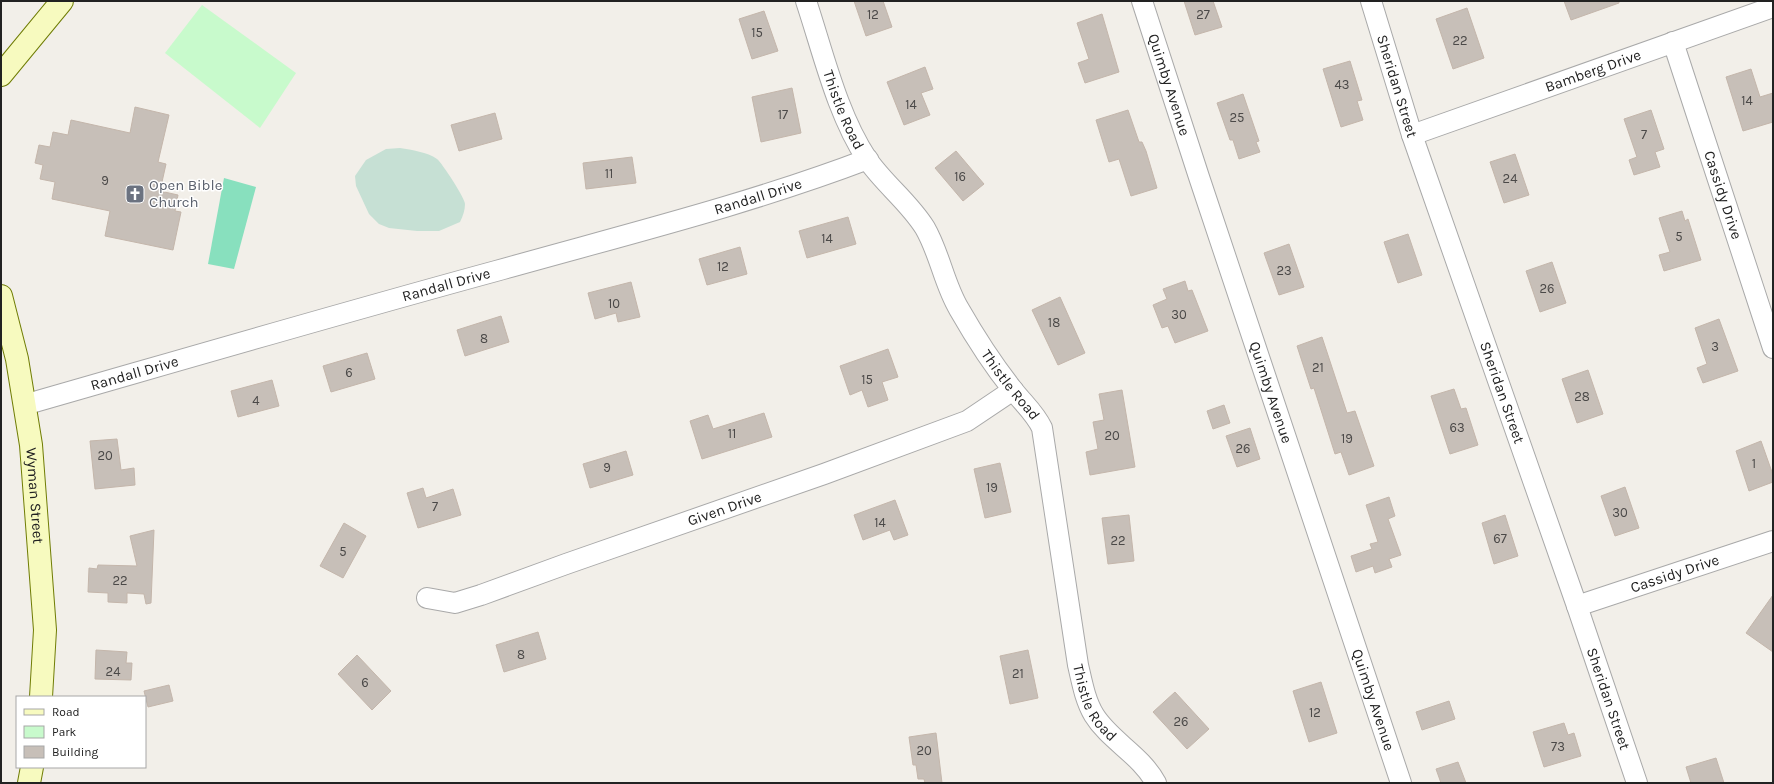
<svg xmlns="http://www.w3.org/2000/svg" width="1774" height="784" font-family="Karla,sans-serif">
<style>
.wetland{fill:#c6e0d4}
.park{fill:#c8facc}
.pitch{fill:#88e0be}
.building{fill:#c7bfb8;stroke:#c4b6ab}
.lines{fill:none;stroke-linecap:round;stroke-linejoin:round}
.street-casing{stroke:#a9a9a9;stroke-width:22}
.secondary-casing{stroke:#707d05;stroke-width:24}
.street{stroke:#fff;stroke-width:20}
.secondary{stroke:#f7fabf;stroke-width:22}
.labels{text-anchor:middle;dominant-baseline:central;stroke-width:3;stroke-linejoin:round;paint-order:stroke}
.number-label{font-size:13px;fill:#4b4948}
.street-label{font-size:15px;fill:#222;stroke:#fff}
.worship-label{font-size:15px;fill:#5b616d;stroke:#fff;text-anchor:start}
</style>
<rect width="100%" height="100%" fill="#f2efe9"/>
<!-- wetland -->
<path class="wetland" d="M 400,148 C 412,150 427,152 437,159 C 442,163 465,198 465,204 C 465,210 463,216 460,222 L 439,231 L 417,231 L 389,228 L 379,224 L 369,214 L 356,186 L 355,176 L 366,160 L 386,149 Z"/>
<!-- park -->
<polygon class="park" points="202,5 296,73 260,128 165,53"/>
<!-- pitch -->
<polygon class="pitch" points="224,178 256,187 234,269 208,264"/>
<!-- building -->
<g class="building">
<polygon points="854,1 883,1 892,27 866,36"/>
<polygon points="1184,1 1213,1 1222,27 1195,35"/>
<polygon points="1564,1 1619,1 1619,3 1571,20"/>
<polygon points="1467,8 1484,58 1453,69 1436,19"/>
<polygon points="764,11 778,51 752,59 739,19"/>
<polygon points="1102,14 1119,72 1085,83 1078,63 1089,59 1077,23"/>
<polygon points="1350,61 1362,100 1357,101 1363,120 1341,127 1323,69"/>
<polygon points="925,67 933,89 921,93 930,115 904,125 887,82"/>
<polygon points="1751,69 1760,97 1773,93 1773,122 1743,131 1726,77"/>
<polygon points="792,88 801,133 761,142 752,97"/>
<polygon points="1243,94 1259,141 1256,142 1260,152 1239,159 1233,140 1230,140 1217,103"/>
<polygon points="135,107 169,115 158,162 166,164 160,191 178,195 175,211 181,212 173,250 105,236 110,211 52,199 55,182 40,179 43,165 35,163 39,145 50,147 53,132 68,135 71,120 130,133"/>
<polygon points="1128,110 1139,142 1142,142 1146,151 1157,188 1131,196 1119,159 1109,162 1096,120"/>
<polygon points="1651,110 1664,149 1655,152 1660,167 1634,175 1629,160 1637,157 1624,119"/>
<polygon points="495,113 502,139 459,151 451,125"/>
<polygon points="956,151 984,184 963,201 935,168"/>
<polygon points="1515,154 1529,195 1504,203 1490,162"/>
<polygon points="632,157 636,183 586,189 583,163"/>
<polygon points="1682,211 1685,221 1688,219 1701,260 1664,271 1659,255 1670,252 1659,218"/>
<polygon points="848,217 856,244 807,258 799,231"/>
<polygon points="1408,234 1422,275 1398,283 1384,242"/>
<polygon points="1289,244 1304,287 1279,295 1264,253"/>
<polygon points="740,247 747,274 707,285 699,259"/>
<polygon points="1552,262 1566,303 1540,312 1526,271"/>
<polygon points="1185,281 1188,291 1192,290 1208,331 1175,343 1168,326 1162,328 1153,305 1167,299 1163,289"/>
<polygon points="631,282 640,317 618,322 616,313 595,319 588,293"/>
<polygon points="1060,297 1085,353 1058,365 1032,310"/>
<polygon points="501,316 509,342 465,356 457,330"/>
<polygon points="1719,319 1738,371 1703,383 1697,368 1707,364 1695,328"/>
<polygon points="1322,337 1347,413 1355,411 1374,466 1349,475 1341,452 1335,454 1314,388 1311,389 1297,346"/>
<polygon points="888,349 898,377 882,382 888,400 868,407 862,390 850,395 840,366"/>
<polygon points="367,353 375,379 331,392 323,366"/>
<polygon points="1588,370 1603,414 1577,423 1562,379"/>
<polygon points="272,380 279,406 238,417 231,391"/>
<polygon points="1454,389 1461,409 1466,408 1478,445 1450,454 1431,396"/>
<polygon points="1122,390 1135,467 1090,475 1086,452 1098,449 1093,422 1104,420 1099,394"/>
<polygon points="1224,405 1230,423 1213,429 1207,411"/>
<polygon points="764,413 772,437 702,459 690,421 708,415 713,429"/>
<polygon points="1250,428 1260,459 1237,467 1226,436"/>
<polygon points="117,439 121,470 134,468 135,485 95,489 90,441"/>
<polygon points="1761,441 1773,475 1773,482 1749,491 1736,451"/>
<polygon points="626,451 633,475 590,488 583,464"/>
<polygon points="1000,463 1011,512 985,518 974,469"/>
<polygon points="1625,487 1639,528 1615,536 1601,496"/>
<polygon points="423,488 426,498 453,489 461,515 418,528 407,493"/>
<polygon points="1389,497 1395,516 1388,519 1401,555 1389,559 1392,567 1375,573 1373,566 1356,572 1351,556 1372,549 1370,544 1378,542 1366,505"/>
<polygon points="895,500 908,535 894,540 890,530 863,540 854,515"/>
<polygon points="1129,515 1134,561 1108,564 1102,518"/>
<polygon points="1505,515 1518,556 1494,564 1482,523"/>
<polygon points="344,523 366,536 343,578 320,566"/>
<polygon points="154,530 151,603 146,604 144,594 127,593 127,603 108,602 108,593 88,592 89,568 97,569 98,565 137,566 130,536"/>
<polygon points="1773,595 1773,652 1746,633"/>
<polygon points="538,632 546,659 504,672 496,645"/>
<polygon points="96,650 127,652 126,663 132,663 131,680 95,679"/>
<polygon points="1028,650 1038,698 1010,704 1000,656"/>
<polygon points="357,655 391,691 372,710 338,674"/>
<polygon points="1321,682 1337,733 1309,742 1293,691"/>
<polygon points="169,685 173,701 148,707 144,691"/>
<polygon points="1175,692 1209,729 1187,749 1153,712"/>
<polygon points="1449,701 1455,719 1422,730 1416,712"/>
<polygon points="1564,723 1568,735 1574,733 1581,756 1544,767 1533,732"/>
<polygon points="936,733 942,783 925,783 924,779 918,779 916,765 913,765 909,737"/>
<polygon points="1716,758 1724,783 1691,783 1686,767"/>
<polygon points="1458,762 1466,783 1441,783 1436,769"/>
</g>
<g class="lines">
<defs>
<g id="street">
<path id="s1" d="M 806,1 C 823,52 837,114 867,159 C 884,184 909,202 925,228 C 940,254 944,284 959,309 C 975,337 993,365 1013,390 C 1023,403 1035,413 1042,428 L 1078,665 C 1082,682 1085,700 1094,715 C 1110,741 1140,754 1156,783"/>
<path id="s2" d="M 1142,1 L 1199,177 L 1401,783"/>
<path id="s3" d="M 1371,1 L 1412,135 L 1577,606 L 1637,783"/>
<path id="s4" d="M 1673,42 L 1773,348"/>
<path id="s5" d="M 1412,135 L 1773,7"/>
<path id="s6" d="M 24,405 C 181,360 338,314 496,271 C 620,236 747,205 868,159"/>
<path id="s7" d="M 427,598 L 455,603 L 481,595 L 566,564 L 824,474 L 967,421 L 1013,390"/>
<path id="s8" d="M 1577,606 L 1773,541"/>
</g>
<g id="secondary">
<polyline points="1,75 62,1"/>
<path id="s9" d="M 1,296 L 17,359 L 31,445 L 45,630 L 41,697"/>
<polyline points="29,783 32,767"/>
</g>
</defs>
<!-- street casing -->
<use href="#street" class="street-casing"/>
<!-- secondary casing -->
<use href="#secondary" class="secondary-casing"/>
<!-- street -->
<use href="#street" class="street"/>
<!-- secondary -->
<use href="#secondary" class="secondary"/>
</g>
<!-- icons -->
<defs>
<symbol id="church-square" viewBox="-11 -11 22 22"><rect x="-9" y="-9" width="18" height="18" rx="4" fill="#6b7280" stroke="#fff"/><path d="M-1.2-6h2.4v3.5h3.3v2.4h-3.3V6h-2.4V-.1h-3.3v-2.4h3.3Z" fill="#fff"/></symbol>
</defs>
<g fill-rule="evenodd">
<use href="#church-square" x="124" y="183" width="22" height="22"/>
</g>
<g class="labels">
<!-- number labels -->
<g class="number-label">
<text x="873" y="14">12</text>
<text x="1203" y="14">27</text>
<text x="757" y="32">15</text>
<text x="1460" y="40">22</text>
<text x="1342" y="84">43</text>
<text x="1747" y="100">14</text>
<text x="911" y="104">14</text>
<text x="783" y="114">17</text>
<text x="1237" y="117">25</text>
<text x="1644" y="134">7</text>
<text x="609" y="173">11</text>
<text x="960" y="176">16</text>
<text x="1510" y="178">24</text>
<text x="105" y="180">9</text>
<text x="1679" y="236">5</text>
<text x="827" y="238">14</text>
<text x="723" y="266">12</text>
<text x="1284" y="270">23</text>
<text x="1547" y="288">26</text>
<text x="614" y="303">10</text>
<text x="1179" y="314">30</text>
<text x="1054" y="322">18</text>
<text x="484" y="338">8</text>
<text x="1715" y="346">3</text>
<text x="1318" y="367">21</text>
<text x="349" y="372">6</text>
<text x="867" y="379">15</text>
<text x="1582" y="396">28</text>
<text x="256" y="400">4</text>
<text x="1457" y="427">63</text>
<text x="732" y="433">11</text>
<text x="1112" y="435">20</text>
<text x="1347" y="438">19</text>
<text x="1243" y="448">26</text>
<text x="105" y="455">20</text>
<text x="1754" y="463">1</text>
<text x="607" y="467">9</text>
<text x="992" y="487">19</text>
<text x="435" y="506">7</text>
<text x="1620" y="512">30</text>
<text x="880" y="522">14</text>
<text x="1500" y="538">67</text>
<text x="1118" y="540">22</text>
<text x="343" y="551">5</text>
<text x="120" y="580">22</text>
<text x="521" y="654">8</text>
<text x="113" y="671">24</text>
<text x="1018" y="673">21</text>
<text x="365" y="682">6</text>
<text x="1315" y="712">12</text>
<text x="1181" y="721">26</text>
<text x="1558" y="746">73</text>
<text x="924" y="750">20</text>
</g>
<!-- street labels -->
<g class="street-label">
<text stroke="none"><textPath href="#s5" startOffset="192">Bamberg Drive</textPath></text>
<text stroke="none"><textPath href="#s2" startOffset="88">Quimby Avenue</textPath></text>
<text stroke="none"><textPath href="#s3" startOffset="89">Sheridan Street</textPath></text>
<text stroke="none"><textPath href="#s1" startOffset="115">Thistle Road</textPath></text>
<text stroke="none"><textPath href="#s4" startOffset="161">Cassidy Drive</textPath></text>
<text stroke="none"><textPath href="#s6" startOffset="763">Randall Drive</textPath></text>
<text stroke="none"><textPath href="#s6" startOffset="439">Randall Drive</textPath></text>
<text stroke="none"><textPath href="#s6" startOffset="115">Randall Drive</textPath></text>
<text stroke="none"><textPath href="#s1" startOffset="440">Thistle Road</textPath></text>
<text stroke="none"><textPath href="#s2" startOffset="412">Quimby Avenue</textPath></text>
<text stroke="none"><textPath href="#s3" startOffset="413">Sheridan Street</textPath></text>
<text stroke="none"><textPath href="#s9" startOffset="203">Wyman Street</textPath></text>
<text stroke="none"><textPath href="#s7" startOffset="314">Given Drive</textPath></text>
<text stroke="none"><textPath href="#s8" startOffset="103">Cassidy Drive</textPath></text>
<text stroke="none"><textPath href="#s3" startOffset="737">Sheridan Street</textPath></text>
<text stroke="none"><textPath href="#s1" startOffset="775">Thistle Road</textPath></text>
<text stroke="none"><textPath href="#s2" startOffset="736">Quimby Avenue</textPath></text>
</g>
<!-- worship labels -->
<g class="worship-label">
<text x="149" y="185">Open Bible<tspan x="149" dy="17">Church</tspan></text>
</g>
</g>
<!-- border -->
<rect width="1774" height="784" fill="none" stroke="#222222" stroke-width="4"/>
<!-- legend -->
<rect x="16" y="696" width="130" height="72" fill="#ffffff" stroke="#a7a7a7"/>
<rect x="24" y="709" width="20" height="6" fill="#f7fabf" stroke="#a7a7a7"/>
<text x="52" y="716" font-size="12" fill="#222222">Road</text>
<rect x="24" y="726" width="20" height="12" fill="#c8facc" stroke="#a7a7a7"/>
<text x="52" y="736" font-size="12" fill="#222222">Park</text>
<rect x="24" y="746" width="20" height="12" fill="#c7bfb8" stroke="#a7a7a7"/>
<text x="52" y="756" font-size="12" fill="#222222">Building</text>
</svg>
